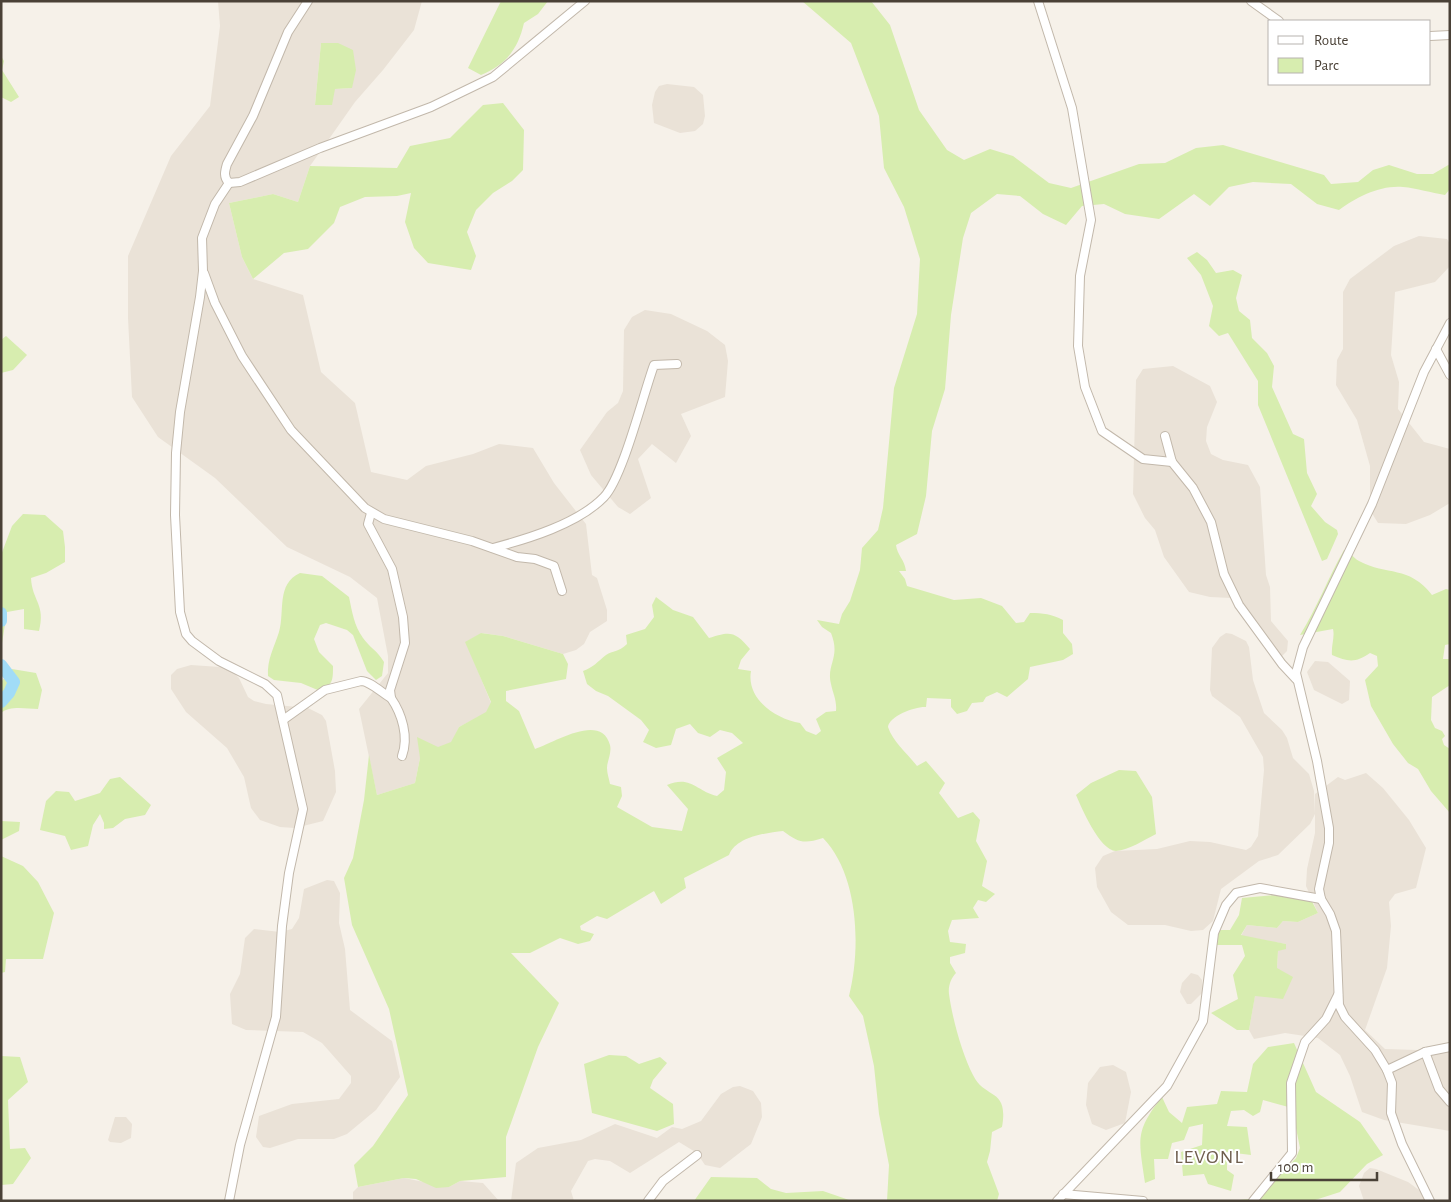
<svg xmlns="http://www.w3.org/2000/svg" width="1451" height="1202" font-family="'Alegreya Sans',sans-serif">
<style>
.residential{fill:#eae2d7;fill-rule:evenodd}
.green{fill:#d7edaf}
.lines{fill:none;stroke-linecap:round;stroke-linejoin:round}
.river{stroke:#a1dcf7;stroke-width:12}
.minor-casing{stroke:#c2b8ab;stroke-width:10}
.minor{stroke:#fff;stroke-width:8}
.labels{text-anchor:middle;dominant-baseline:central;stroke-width:4;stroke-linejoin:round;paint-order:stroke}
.quarter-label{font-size:20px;letter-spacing:1px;fill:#6e5d4d;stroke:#fff}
</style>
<rect width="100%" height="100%" fill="#f6f1e9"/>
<!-- residential -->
<g class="residential">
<path d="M 218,1 L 422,1 L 414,30 L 383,70 L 355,102 L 310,166 L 298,202 L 273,194 L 229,203 L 242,257 L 253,279 L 303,295 L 321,372 L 355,403 L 371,472 L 407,480 L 426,466 L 473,454 L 499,444 L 533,448 L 554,483 L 586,524 L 592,575 L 597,578 L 607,610 L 607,621 L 590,632 L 584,644 L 576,650 L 563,654 L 503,636 L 482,633 L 466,642 L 491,703 L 486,713 L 459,727 L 452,742 L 420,758 L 415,783 L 377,795 L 359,709 L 388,673 L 388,656 L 377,598 L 350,577 L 287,547 L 215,478 L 158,437 L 132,397 L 128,318 L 128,256 L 171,156 L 210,106 L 220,26 ZM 321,43 L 352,88 L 335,89 L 315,105 Z"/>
<polygon points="667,84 694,87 703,95 705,116 703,124 695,131 680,133 654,123 652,105 655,92 659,86"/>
<polygon points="1419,236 1447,239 1450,244 1450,266 1435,282 1395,292 1391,355 1399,382 1398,409 1424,442 1450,449 1450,503 1430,515 1406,524 1378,523 1370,510 1370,466 1357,420 1336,385 1337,360 1343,349 1343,292 1350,279 1394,246"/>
<polygon points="645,310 671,314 707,331 725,345 728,361 725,397 681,414 691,436 676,463 652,444 638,459 651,498 630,514 618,507 591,475 580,450 607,412 618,403 623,391 624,330 632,317"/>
<polygon points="1173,366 1210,386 1217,402 1207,427 1206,441 1211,454 1223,460 1248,465 1260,487 1266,575 1270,587 1271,621 1288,641 1287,651 1282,656 1276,654 1243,604 1231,598 1210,597 1189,592 1164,557 1155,530 1145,518 1133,494 1136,380 1143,369"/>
<polygon points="1226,633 1232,634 1246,641 1249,647 1253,680 1264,713 1282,730 1287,738 1293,758 1309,774 1314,791 1315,814 1310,824 1278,855 1259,861 1221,889 1213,921 1203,930 1191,931 1165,925 1128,925 1111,912 1097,887 1095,868 1103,856 1115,851 1157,849 1190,841 1210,842 1246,850 1251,847 1258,836 1264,770 1263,757 1240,717 1212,696 1210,690 1212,648 1220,637"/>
<polygon points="1315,661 1328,662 1350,681 1349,700 1342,704 1314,690 1307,672"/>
<polygon points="191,665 220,667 234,673 239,678 248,697 254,701 266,704 308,708 322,715 326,721 335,771 336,792 323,821 295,828 280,827 260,820 251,808 244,777 227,748 186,712 171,689 171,675 177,669"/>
<polygon points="1366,773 1383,788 1409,820 1426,848 1416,888 1395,894 1389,902 1391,926 1387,968 1365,1030 1385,1049 1450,1051 1450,1131 1384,1120 1362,1112 1350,1076 1340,1055 1318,1038 1285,1033 1254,1039 1249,1030 1255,995 1277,968 1278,951 1286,944 1241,936 1247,925 1277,928 1283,921 1298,922 1318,913 1306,886 1307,869 1315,833 1315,794 1338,777 1345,780"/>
<polygon points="327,880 334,881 340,893 339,923 345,949 350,1010 392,1041 400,1077 376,1110 347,1134 334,1139 298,1139 270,1148 263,1147 256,1137 259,1116 292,1104 339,1099 351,1083 351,1076 322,1043 303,1032 246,1030 232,1024 230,994 240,974 245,938 254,929 280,932 292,929 299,918 304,889"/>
<polygon points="1191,973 1198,975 1202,980 1203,992 1191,1004 1187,1004 1180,992 1182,983"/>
<polygon points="1113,1065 1126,1072 1131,1092 1125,1123 1106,1130 1092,1124 1086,1105 1088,1083 1100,1067"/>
<polygon points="740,1086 753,1091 761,1103 762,1117 751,1144 720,1168 705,1165 697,1153 679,1142 630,1173 610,1161 595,1159 588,1161 571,1191 574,1201 511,1201 516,1163 538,1148 581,1140 615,1124 657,1138 672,1127 682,1129 701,1121 721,1094 733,1087"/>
<polygon points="115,1117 126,1117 132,1124 131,1138 121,1143 110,1142 108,1140"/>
<polygon points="1370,1168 1376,1169 1408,1182 1434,1201 1364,1201 1359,1186 1364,1173"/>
<polygon points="404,1178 449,1187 460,1181 483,1183 499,1201 353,1201 353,1192 358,1187"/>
</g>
<!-- green -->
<g class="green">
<path d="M 501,1 L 548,1 L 538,14 L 524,23 C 518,49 506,65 481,75 L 468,68 Z"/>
<path d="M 802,1 L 871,1 L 890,25 L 919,110 L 947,150 L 964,160 L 990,149 L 1013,156 L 1049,183 L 1071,188 L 1139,164 L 1165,163 L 1196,148 L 1223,145 L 1324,175 L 1331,184 L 1358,182 L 1373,170 L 1389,165 L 1417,174 L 1433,174 L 1450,164 L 1450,189 L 1445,195 C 1431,193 1417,188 1403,187 C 1380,185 1357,197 1339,210 L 1317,204 L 1291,184 L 1253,182 L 1229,187 L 1210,206 L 1194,194 L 1159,219 L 1125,214 L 1104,204 L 1082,206 L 1066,225 L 1043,214 L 1020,196 L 997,194 L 971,213 L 963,238 L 951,315 L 945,389 L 932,431 L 926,496 L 917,534 L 896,545 C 897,555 905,560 906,571 L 899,571 L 905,579 L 907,586 L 954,600 L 981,598 L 1002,606 L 1016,623 L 1024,622 L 1030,613 C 1043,613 1052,614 1063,620 L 1063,633 L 1072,644 L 1073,654 L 1063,660 L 1030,667 L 1028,679 L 1007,697 L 997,692 L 986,697 L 983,702 L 972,703 L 967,711 L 957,714 L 951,707 L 951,699 L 927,698 L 926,707 C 916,706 889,716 888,727 C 893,742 907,753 917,766 L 926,761 L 945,783 L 939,793 L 958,818 L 973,812 L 980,820 L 976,841 L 987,861 L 982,886 L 995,894 L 986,902 L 978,900 L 973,908 L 979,918 L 952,920 L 948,931 L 950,942 L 966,944 L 965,953 L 950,957 L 950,963 L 956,973 C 951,978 948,986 949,994 C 952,1017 962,1054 973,1075 C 985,1100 1009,1087 1002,1127 L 992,1132 L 990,1151 L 987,1162 L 999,1194 L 997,1201 L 887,1201 L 889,1165 L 879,1114 L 874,1066 L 863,1016 L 849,996 C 861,949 859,875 823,838 C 804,844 799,843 783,831 C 765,833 736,837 729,855 L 684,878 L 686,888 L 661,904 L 654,891 L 607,919 L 597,916 L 580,926 L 581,930 L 594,934 L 590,941 L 578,944 L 560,938 L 530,953 L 511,953 L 559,1003 L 538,1047 L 506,1137 L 506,1177 L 460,1181 L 449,1187 L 436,1188 L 416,1179 L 404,1178 L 358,1187 L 354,1165 L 373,1146 L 408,1095 L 389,1009 L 352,925 L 344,878 L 353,858 L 364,800 L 369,755 L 377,795 L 415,783 L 420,758 L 417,737 L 438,747 L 451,742 L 459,727 L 486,712 L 491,702 L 465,642 L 481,633 L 503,636 L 563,654 L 568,664 L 566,679 L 506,691 L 506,701 L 519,711 L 535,749 C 554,743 601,712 610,745 C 612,753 607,761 607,768 C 607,773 609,779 610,784 L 621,787 L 622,796 L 617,807 L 652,827 L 682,831 L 688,809 L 667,785 C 691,775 696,791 717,796 L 724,790 L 726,772 L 717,758 L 743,743 L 732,733 L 720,730 L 710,737 L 698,733 L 690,724 L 676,729 L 671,745 L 656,748 L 643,742 L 649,730 L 641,720 L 608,696 L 596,691 L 587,684 L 583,671 C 594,667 597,662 606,655 C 613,650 618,653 627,644 L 626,635 L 645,629 L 654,617 L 652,605 L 656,597 L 673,610 L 693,617 L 709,638 C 730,631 735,631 750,649 L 741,660 L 738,669 L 751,671 C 746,699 776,719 800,723 L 806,731 L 816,735 L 821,731 L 816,719 L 826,712 L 836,711 C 837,700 833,694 831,684 C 826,664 841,658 831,633 L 822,627 L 817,620 L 839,624 L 842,614 L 850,601 L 860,570 L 862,548 L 878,530 L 883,508 L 894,388 L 917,314 L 920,259 L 904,207 L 884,168 L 879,116 L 851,43 Z"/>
<polygon points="321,43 338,43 353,50 356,70 352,88 335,89 332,105 315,105"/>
<polygon points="1,56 4,61 2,70 19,97 11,102 1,97"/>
<polygon points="503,103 524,130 523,170 512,181 493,193 476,210 467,232 476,256 471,270 428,263 414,248 405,222 411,193 397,196 365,197 340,207 334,223 308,249 284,253 253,279 242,257 229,203 273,194 298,202 310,166 397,168 410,146 450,138 483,105"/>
<polygon points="1197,252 1207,260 1216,273 1233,270 1242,275 1236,298 1239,311 1250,320 1252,338 1267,353 1274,366 1272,387 1293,434 1304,439 1307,473 1317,494 1311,506 1325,522 1337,530 1338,534 1327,559 1322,561 1258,405 1258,381 1228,333 1219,336 1209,326 1213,306 1201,275 1187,258"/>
<polygon points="6,336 27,355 13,370 1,373 1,340"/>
<path d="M 23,514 L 45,515 L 63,531 L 65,547 L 65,562 L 46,573 L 31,578 C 32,601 46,604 39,631 L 24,629 L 24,609 L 7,612 L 2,643 L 1,555 L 12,526 Z"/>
<path d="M 1344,550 C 1351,552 1353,558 1359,561 C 1387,576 1409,565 1432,595 L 1446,589 L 1450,590 L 1450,644 L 1445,645 L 1443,659 L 1450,659 L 1450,685 L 1432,697 L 1431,720 L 1435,728 L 1442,731 L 1445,736 L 1442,739 L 1444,745 L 1450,749 L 1450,813 L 1431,791 L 1418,769 L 1408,763 L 1393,744 L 1371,706 L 1365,680 L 1378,666 L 1377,656 L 1370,653 C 1356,663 1348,662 1332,655 C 1331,646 1335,637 1333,629 L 1300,635 C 1317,608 1328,578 1344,550 Z"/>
<path d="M 300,573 L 322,576 L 349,597 C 352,611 354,626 363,638 C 369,647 377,650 384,662 L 382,676 L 376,680 L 367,671 L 353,635 L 347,630 L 326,623 L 320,625 L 314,639 L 319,652 L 333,666 C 333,680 333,685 320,691 L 301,683 L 274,680 L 268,676 C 267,659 274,648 279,632 C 285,611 276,584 300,573 Z"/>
<path d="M 12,669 L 36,673 L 42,690 L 38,709 C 27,709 10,705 1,713 L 1,682 Z"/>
<path d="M 1119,770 L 1136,771 L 1152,797 L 1156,834 C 1144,840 1129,850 1116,851 C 1100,851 1081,807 1076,795 L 1091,783 Z"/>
<polygon points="120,777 151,805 145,815 125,819 113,828 104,829 104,823 100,814 93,825 88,846 71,850 65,836 40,830 46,801 56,791 69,792 75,801 100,793 110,779"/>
<polygon points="1,821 20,822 19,831 1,840"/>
<polygon points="1,856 23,866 38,882 54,913 43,959 6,959 5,972 1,973"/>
<polygon points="1307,892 1318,913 1298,922 1283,921 1277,928 1247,925 1241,935 1286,944 1286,949 1278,951 1277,968 1293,977 1283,999 1255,996 1249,1030 1237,1030 1211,1013 1238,999 1233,975 1245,956 1242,945 1215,945 1217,930 1230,930 1239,915 1242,898"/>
<path d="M 1294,1043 L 1316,1092 L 1360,1122 L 1383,1155 L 1367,1164 L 1340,1192 L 1312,1201 L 1227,1201 L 1251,1199 L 1274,1181 L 1296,1158 L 1300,1148 L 1292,1108 L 1263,1100 L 1260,1112 L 1253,1116 L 1244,1110 L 1231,1111 L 1227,1126 L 1247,1127 L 1251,1155 L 1227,1152 L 1227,1170 L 1234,1175 L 1231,1191 L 1208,1184 L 1204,1174 L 1183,1176 L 1181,1152 L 1202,1145 L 1203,1124 L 1189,1127 L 1184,1140 L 1172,1143 L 1168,1159 L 1154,1159 L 1155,1179 L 1145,1183 C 1139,1140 1134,1132 1162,1097 L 1169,1112 L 1182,1123 L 1187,1107 L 1217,1104 L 1221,1091 L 1247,1092 L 1253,1064 L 1268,1047 Z"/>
<polygon points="609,1055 626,1056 639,1064 660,1057 667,1063 653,1080 650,1088 673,1104 674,1124 657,1131 592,1113 584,1064"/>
<polygon points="1,1056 20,1057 28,1082 8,1100 10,1149 25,1148 31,1158 13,1184 1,1185"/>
<polygon points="711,1177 757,1178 771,1189 786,1193 823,1191 852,1201 694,1201"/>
</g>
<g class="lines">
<!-- river -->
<g class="river">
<polyline points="1,613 1,621"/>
<polyline points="1,665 14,682 9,693 1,702"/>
</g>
<defs>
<g id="minor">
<polyline points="1038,1 1072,108 1091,220 1080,276 1078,346 1085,387 1102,431 1143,459 1172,462"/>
<polyline points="1251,1 1279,21"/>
<polyline points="1430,36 1450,35"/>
<polyline points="229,183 215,204 202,238 203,271 200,297 180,412 176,453 175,515 180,612 186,634 192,641 219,661 265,684 277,695 303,809 289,873 282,926 276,1017 240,1145 229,1201"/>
<polyline points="229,183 240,182 320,148 431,107 493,77 585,1"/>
<path d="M 229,183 C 223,177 225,171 227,164 L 253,116 L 288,32 L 308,1"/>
<polyline points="204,273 215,303 242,356 291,430 365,508 384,519 472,541 517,557 535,559 554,566 562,591"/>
<polyline points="1436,349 1450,375"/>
<polyline points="1165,436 1172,462 1193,488 1211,522 1224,574 1239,605 1282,664 1296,679"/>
<path d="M 493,548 C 527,539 578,524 604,497 C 623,477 643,395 654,365 L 677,364"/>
<path d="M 391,698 C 402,714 409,737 402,756"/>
<path d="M 283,720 L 325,690 L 361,681 C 370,681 382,693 391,698 L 390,690 L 405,643 L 403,617 L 392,569 L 368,524 L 371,513"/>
<polyline points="1425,1052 1439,1089 1450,1102"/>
<polyline points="1387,1070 1425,1052 1450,1047"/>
<polyline points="1063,1194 1143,1201"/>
<polyline points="648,1201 663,1181 697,1155"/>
<polyline points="1057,1201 1167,1086 1203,1021 1214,933 1226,905 1236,893 1260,888 1321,899"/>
<polyline points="1253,1201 1292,1153 1291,1083 1305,1042 1326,1019 1338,995"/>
<polyline points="1430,1201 1402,1144 1391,1113 1392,1083 1387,1070 1375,1050 1345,1017 1339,1005 1336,931 1330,914 1321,899 1319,889 1329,843 1329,828 1317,761 1296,673 1303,647 1372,504 1424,372 1450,323"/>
</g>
</defs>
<!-- minor casing -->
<use href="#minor" class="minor-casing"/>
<!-- minor -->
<use href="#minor" class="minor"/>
</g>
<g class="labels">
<!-- quarter labels -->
<g class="quarter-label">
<text x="1209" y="1157">LEVONL</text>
</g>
</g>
<!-- border -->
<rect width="1451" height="1202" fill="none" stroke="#4a4137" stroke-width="5"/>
<!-- legend -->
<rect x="1268" y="20" width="162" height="65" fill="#ffffff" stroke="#b7b3af"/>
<rect x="1278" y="36" width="25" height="8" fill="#ffffff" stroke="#b7b3af"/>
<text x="1314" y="45" font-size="15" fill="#4a4137">Route</text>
<rect x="1278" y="58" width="25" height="15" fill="#d7edaf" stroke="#b7b3af"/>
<text x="1314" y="70" font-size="15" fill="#4a4137">Parc</text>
<!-- scale -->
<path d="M1271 1172v8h106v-8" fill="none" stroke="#4a4137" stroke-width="2.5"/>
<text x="1278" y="1172" font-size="15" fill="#4a4137" stroke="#ffffff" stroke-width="4" paint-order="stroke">100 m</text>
</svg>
